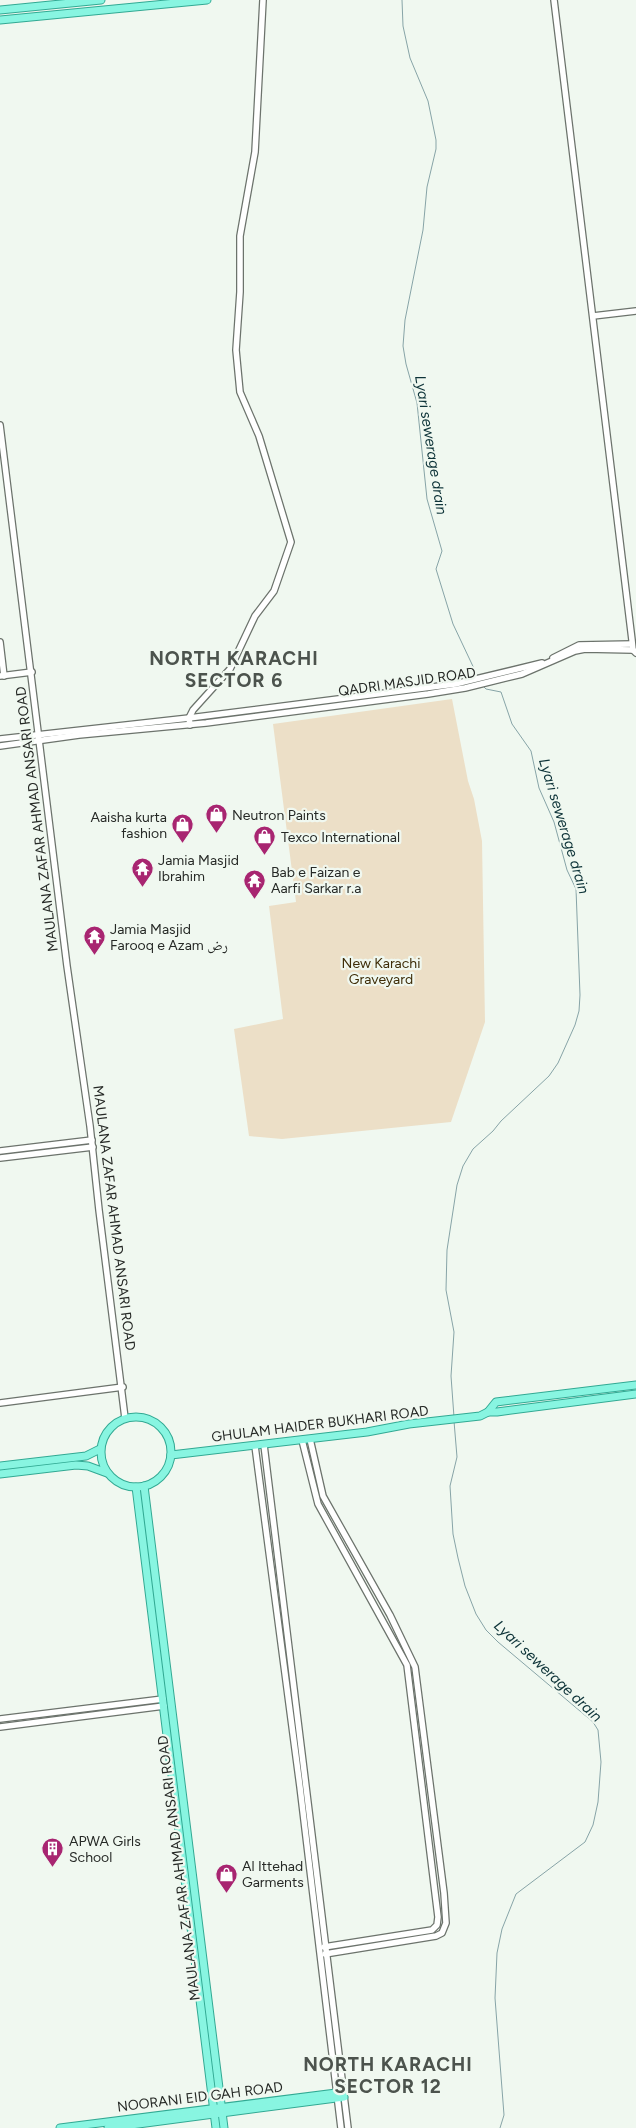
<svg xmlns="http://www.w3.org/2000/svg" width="636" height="2128" font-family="Figtree,'Noto Naskh Arabic',sans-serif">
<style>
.green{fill:#ecdfc7}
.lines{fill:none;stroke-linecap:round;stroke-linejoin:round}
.stream{stroke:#87a4a7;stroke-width:1}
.minor-casing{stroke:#6c736c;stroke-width:8}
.major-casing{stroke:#32a993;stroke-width:9}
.minor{stroke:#fff;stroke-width:5.5}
.major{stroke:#88f5e1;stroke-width:7}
.labels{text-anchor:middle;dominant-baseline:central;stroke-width:4.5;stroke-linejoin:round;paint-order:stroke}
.street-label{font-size:14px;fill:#262926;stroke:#f0f8f0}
.poi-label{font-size:14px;fill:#262926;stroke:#f0f8f0;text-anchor:start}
.park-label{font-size:14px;fill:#3e2d08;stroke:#f0f8f0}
.water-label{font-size:15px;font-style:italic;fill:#0d3338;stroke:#f0f8f0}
.district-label{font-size:19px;font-weight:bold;letter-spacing:1px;fill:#4c534d;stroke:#f0f8f0}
</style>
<rect width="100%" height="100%" fill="#f0f8f0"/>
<!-- green -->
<polygon class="green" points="452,699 468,781 474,799 482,841 485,1022 451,1122 282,1139 249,1136 234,1029 283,1019 269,906 296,902 273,724"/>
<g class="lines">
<!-- stream -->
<g class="stream">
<polyline points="402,0 403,26 410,58 428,101 436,140 436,149 427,187 423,230 405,320 403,346 406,364 417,403 427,499 442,551 436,569 453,624 478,677"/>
<polyline points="454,1417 451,1376 454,1332 446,1290 447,1250 457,1185 463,1166 473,1149 493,1131 501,1121 549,1076 558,1063 575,1025 579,1011 580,995 576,889 567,870 554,822 539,788 531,751 512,724 501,692 486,689 484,687"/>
<polyline points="454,1421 457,1457 450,1486 453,1534 458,1558 465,1586 476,1614 486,1630 498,1642 593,1722 598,1730 601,1762 598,1802 593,1825 585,1842 516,1894 502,1929 497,1953 495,1998 504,2115 500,2128"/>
</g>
<defs>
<g id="minor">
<polyline points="554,0 632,640 633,650 636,653"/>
<polyline points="593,316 636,311"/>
<polyline points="0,425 67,966 90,1126 99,1210 125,1418"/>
<polyline points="0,642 4,676"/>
<polyline points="553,658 579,645 632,644"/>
<polyline points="0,676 32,672"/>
<polyline points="190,725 189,718 193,710 230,669 255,616 274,591 291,542 259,436 240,392 236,350 240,292 240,236 255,152 263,0"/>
<polyline points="0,739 189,718 455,684 542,663"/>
<polyline points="0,746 79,735 206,723 428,694 465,688 522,674 575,651 585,649 633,650"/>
<polyline points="0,1151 92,1140"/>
<polyline points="0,1158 93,1147"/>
<polyline points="0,1403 123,1387"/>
<polyline points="310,1439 323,1496 390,1615 415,1667 444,1893 446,1923 442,1933 436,1936 325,1954"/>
<polyline points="302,1440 318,1504 407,1665 438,1917 437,1925 432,1930 324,1947"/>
<polyline points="264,1445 348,2128"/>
<polyline points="255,1446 300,1787 341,2128"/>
<polyline points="0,1719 163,1699"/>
<polyline points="0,1727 164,1706"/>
</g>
<g id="major">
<polyline points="0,10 101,0"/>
<polyline points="0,20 207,0"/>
<polyline points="488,1412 497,1412 636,1394"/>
<circle cx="136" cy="1452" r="35"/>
<polyline points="171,1455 367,1432 409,1424 480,1416 488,1412 496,1402 636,1385"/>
<polyline points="0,1466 86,1456 100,1449"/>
<polyline points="0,1474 76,1465 88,1466 107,1473"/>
<polyline points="144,1486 224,2128"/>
<polyline points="136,1487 216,2128"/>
<polyline points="60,2128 344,2092"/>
<polyline points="108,2128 344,2097"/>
</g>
</defs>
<!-- minor casing -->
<use href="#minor" class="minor-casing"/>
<!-- major casing -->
<use href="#major" class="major-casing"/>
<!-- minor -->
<use href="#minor" class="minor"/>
<!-- major -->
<use href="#major" class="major"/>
</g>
<!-- icons -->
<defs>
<symbol id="shop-pin" viewBox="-11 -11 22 30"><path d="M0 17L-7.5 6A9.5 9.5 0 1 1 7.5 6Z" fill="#a82571" stroke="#f0f8f0"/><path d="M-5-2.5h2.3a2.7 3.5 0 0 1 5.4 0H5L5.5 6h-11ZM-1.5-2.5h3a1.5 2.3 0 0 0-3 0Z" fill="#fff"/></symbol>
<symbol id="temple-pin" viewBox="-11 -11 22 30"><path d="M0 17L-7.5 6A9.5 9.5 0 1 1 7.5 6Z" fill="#a82571" stroke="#f0f8f0"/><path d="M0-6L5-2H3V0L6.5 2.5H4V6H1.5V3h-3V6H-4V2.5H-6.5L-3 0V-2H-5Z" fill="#fff"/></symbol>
<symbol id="building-pin" viewBox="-11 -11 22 30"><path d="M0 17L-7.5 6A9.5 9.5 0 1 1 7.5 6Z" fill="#a82571" stroke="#f0f8f0"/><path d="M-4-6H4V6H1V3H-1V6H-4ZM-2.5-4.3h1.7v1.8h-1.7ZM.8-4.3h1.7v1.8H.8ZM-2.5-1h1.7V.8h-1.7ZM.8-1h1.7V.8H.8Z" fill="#fff"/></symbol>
</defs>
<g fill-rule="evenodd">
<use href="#shop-pin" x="204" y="802" width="25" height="34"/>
<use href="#shop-pin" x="170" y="812" width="25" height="34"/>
<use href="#shop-pin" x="252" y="824" width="25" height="34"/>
<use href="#temple-pin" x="130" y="856" width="25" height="34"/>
<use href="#temple-pin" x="242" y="868" width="25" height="34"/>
<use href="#temple-pin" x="82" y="924" width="25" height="34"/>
<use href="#building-pin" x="40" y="1836" width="25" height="34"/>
<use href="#shop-pin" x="214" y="1862" width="25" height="34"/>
</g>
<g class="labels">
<!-- street labels -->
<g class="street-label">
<text transform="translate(407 682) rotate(-8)">QADRI MASJID ROAD</text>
<text transform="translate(37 819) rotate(-97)">MAULANA ZAFAR AHMAD ANSARI ROAD</text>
<text transform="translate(114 1218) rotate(83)">MAULANA ZAFAR AHMAD ANSARI ROAD</text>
<text transform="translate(320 1424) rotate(-7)">GHULAM HAIDER BUKHARI ROAD</text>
<text transform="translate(179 1868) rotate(-97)">MAULANA ZAFAR AHMAD ANSARI ROAD</text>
<text transform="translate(200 2097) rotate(-7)">NOORANI EID GAH ROAD</text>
</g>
<!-- poi labels -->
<g class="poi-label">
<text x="232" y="815">Neutron Paints</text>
<text x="167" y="817" text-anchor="end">Aaisha kurta<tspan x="167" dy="16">fashion</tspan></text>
<text x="281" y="837">Texco International</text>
<text x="158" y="860">Jamia Masjid<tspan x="158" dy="16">Ibrahim</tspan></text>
<text x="271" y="872">Bab e Faizan e<tspan x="271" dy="16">Aarfi Sarkar r.a</tspan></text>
<text x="110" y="929">Jamia Masjid<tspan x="110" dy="16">Farooq e Azam رض</tspan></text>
<text x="69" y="1841">APWA Girls<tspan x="69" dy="16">School</tspan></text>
<text x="242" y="1866">Al Ittehad<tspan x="242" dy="16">Garments</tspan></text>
</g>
<!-- park labels -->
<g class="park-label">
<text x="381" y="963">New Karachi<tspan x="381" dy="16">Graveyard</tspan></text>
</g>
<!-- water labels -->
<g class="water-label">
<text transform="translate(431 445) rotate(81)">Lyari sewerage drain</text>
<text transform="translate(564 826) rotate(73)">Lyari sewerage drain</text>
<text transform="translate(548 1671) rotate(43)">Lyari sewerage drain</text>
</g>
<!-- district labels -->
<g class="district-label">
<text x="234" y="658">NORTH KARACHI<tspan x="234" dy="22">SECTOR 6</tspan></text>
<text x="388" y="2064">NORTH KARACHI<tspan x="388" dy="22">SECTOR 12</tspan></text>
</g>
</g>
</svg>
